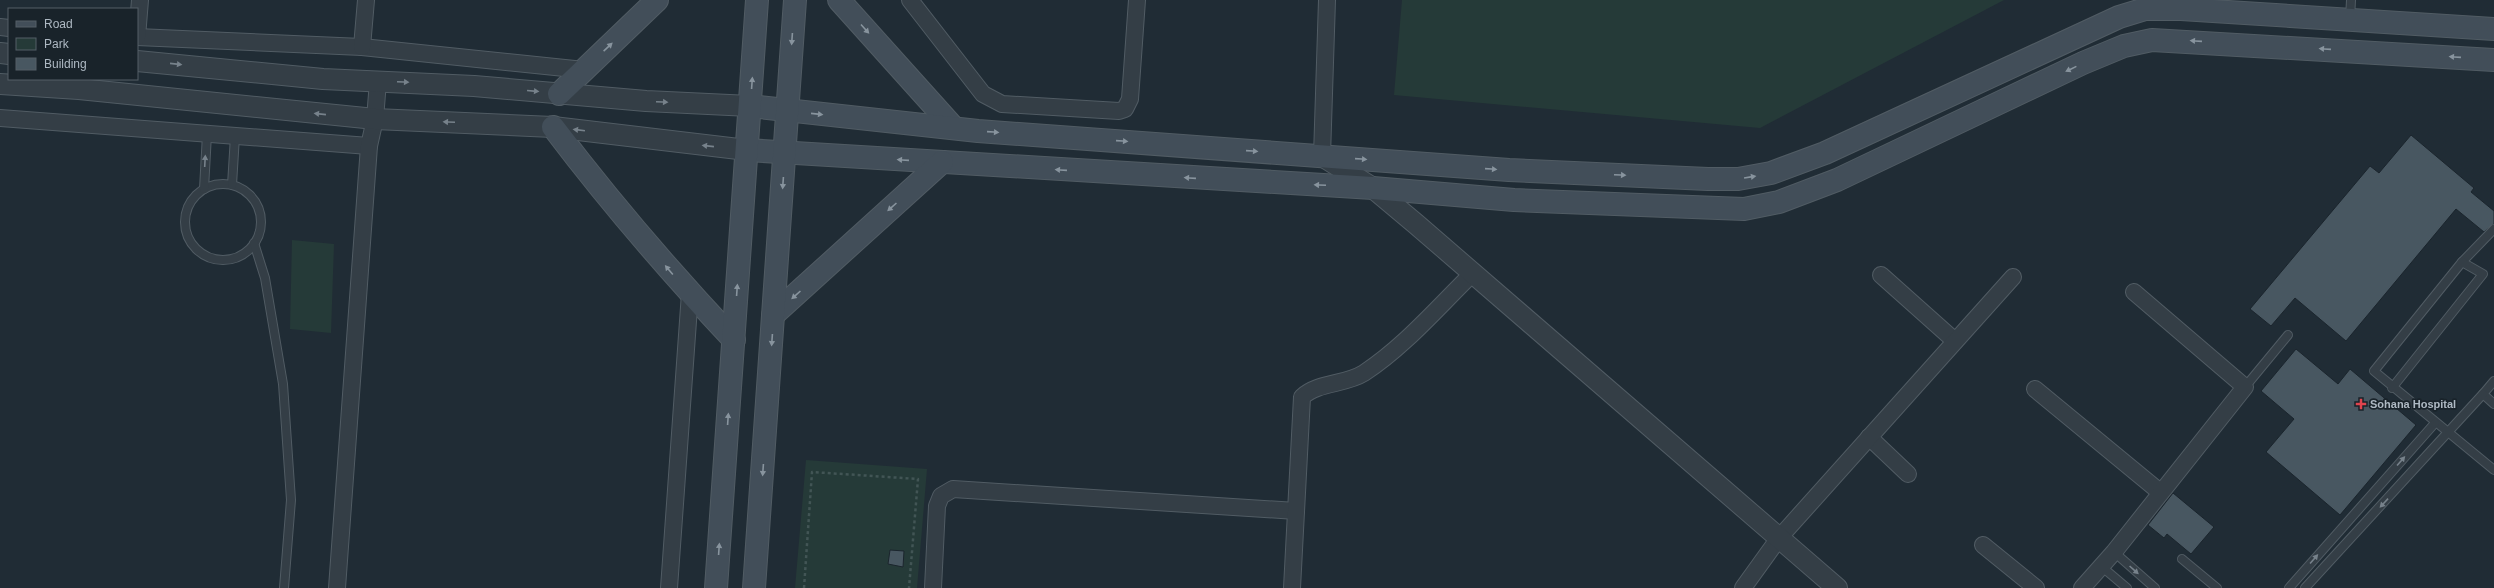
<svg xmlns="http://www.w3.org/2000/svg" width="2494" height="588" font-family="Helvetica,sans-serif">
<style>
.green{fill:#253a38}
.building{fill:#485761;stroke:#1b252d}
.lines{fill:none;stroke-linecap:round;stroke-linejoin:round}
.service-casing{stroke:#515c64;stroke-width:10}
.minor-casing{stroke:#515c64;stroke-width:18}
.tertiary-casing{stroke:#515c64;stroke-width:22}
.secondary-casing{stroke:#515c64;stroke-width:24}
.path{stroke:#425555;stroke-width:2.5;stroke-dasharray:3 3;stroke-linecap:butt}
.service{stroke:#343e46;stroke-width:8}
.minor{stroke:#343e46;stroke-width:16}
.tertiary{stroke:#343e46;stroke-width:20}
.secondary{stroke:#424e59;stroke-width:22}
.oneway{fill:#88949e}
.oneway2{fill:#77828b}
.health-dot{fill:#e0444e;stroke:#19232a;stroke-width:1.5}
.labels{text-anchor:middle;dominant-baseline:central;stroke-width:3.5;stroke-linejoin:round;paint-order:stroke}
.poi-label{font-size:11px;font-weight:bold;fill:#aeb9c3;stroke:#19232a;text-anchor:start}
</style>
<rect width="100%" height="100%" fill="#202c35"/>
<!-- green -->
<g class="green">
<polygon points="1402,0 2004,0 1760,128 1394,95"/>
<polygon points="292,240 334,244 331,333 290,329"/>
<polygon points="806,460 927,469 917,588 795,588"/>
</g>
<!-- building -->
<g class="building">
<polygon points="2411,135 2474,188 2471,192 2494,211 2494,224 2484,232 2456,209 2346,341 2295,298 2271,326 2250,309 2370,166 2379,173"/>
<polygon points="2296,349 2338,384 2350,369 2416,425 2340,515 2266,452 2294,419 2261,391"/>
<polygon points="2173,493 2214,527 2191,554 2167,534 2164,538 2148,525"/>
<polygon points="890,550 904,551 903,567 888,564"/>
</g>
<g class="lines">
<defs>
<g id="service">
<polyline points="2350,19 2351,0"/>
<circle cx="223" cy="222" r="38"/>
<polyline points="232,185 235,136"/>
<polyline points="204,189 207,134"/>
<polyline points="254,243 265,278 283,384 291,500 284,588"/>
<polyline points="2462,262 2494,229"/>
<polyline points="2494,381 2483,394 2494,404"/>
<polyline points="2245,387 2288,335"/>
<polyline points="2392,388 2483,274 2462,262 2374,371 2494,470"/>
<polyline points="2114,552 2155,588"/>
<polyline points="2182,559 2217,588"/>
<polyline points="2101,566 2127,588"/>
<polyline points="2289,588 2435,423"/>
<polyline points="2305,588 2483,394"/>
</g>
<g id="minor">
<polyline points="910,0 983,94 1002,104 1119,111 1125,109 1130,99 1137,0"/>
<polyline points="0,27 9,28"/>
<polyline points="137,37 362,47 584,70"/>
<polyline points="137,37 140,0"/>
<polyline points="362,47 366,0"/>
<polyline points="0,118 369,146"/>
<polyline points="1322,156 1327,0"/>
<polyline points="1881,275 1955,341"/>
<polyline points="2035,389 2160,492"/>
<polyline points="1869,437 1908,474"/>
<polyline points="1983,545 2036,588"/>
<polyline points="337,588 369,146 375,119 378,81"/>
<polyline points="669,588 690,293"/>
<polyline points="933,588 937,506 941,496 953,489 1296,511"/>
<path d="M 1292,588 L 1302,397 C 1318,382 1345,385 1364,373 C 1405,346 1438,307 1473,273"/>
<polyline points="1743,588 1779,538 2013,277"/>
<polyline points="2082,588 2114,552 2245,387 2134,292"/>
</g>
<g id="tertiary">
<polyline points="0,53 9,54"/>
<polyline points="137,61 323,79 474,86 646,101 750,106"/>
<polyline points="0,84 79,89 375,119 553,127 747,150"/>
<polyline points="1322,156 1373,188 1416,224 1837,588"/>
</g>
<g id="secondary">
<polyline points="839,0 954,128"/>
<polyline points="559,94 657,0"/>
<polyline points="750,106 978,131 1509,170 1708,179 1738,179 1771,173 1825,153 2119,17 2145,9 2181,9 2494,29"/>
<path d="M 553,127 C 609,201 670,272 734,340"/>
<polyline points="747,150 1373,188 1514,200 1744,209 1779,202 1837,180 2083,63 2124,46 2152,40 2494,60"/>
<polyline points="773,315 942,162"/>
<polyline points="716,588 757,0"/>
<polyline points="754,588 795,0"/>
</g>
</defs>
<!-- service casing -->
<use href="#service" class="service-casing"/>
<!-- minor casing -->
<use href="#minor" class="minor-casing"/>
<!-- tertiary casing -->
<use href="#tertiary" class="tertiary-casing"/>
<!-- secondary casing -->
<use href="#secondary" class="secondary-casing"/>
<!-- path -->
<polyline class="path" points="804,588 812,472 918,479 909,588"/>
<!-- service -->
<use href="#service" class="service"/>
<!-- minor -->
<use href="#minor" class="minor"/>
<!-- tertiary -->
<use href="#tertiary" class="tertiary"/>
<!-- secondary -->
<use href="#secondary" class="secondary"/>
</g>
<!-- one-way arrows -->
<defs><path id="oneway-solid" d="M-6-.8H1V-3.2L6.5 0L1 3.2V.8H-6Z"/></defs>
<g class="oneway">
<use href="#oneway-solid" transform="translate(865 29) rotate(48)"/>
<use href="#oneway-solid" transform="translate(792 39) rotate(94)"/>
<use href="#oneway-solid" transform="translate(2196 41) rotate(-176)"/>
<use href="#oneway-solid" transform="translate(608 47) rotate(-43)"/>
<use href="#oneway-solid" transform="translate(2325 49) rotate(-176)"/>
<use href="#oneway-solid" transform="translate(2455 57) rotate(-176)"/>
<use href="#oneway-solid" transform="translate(2071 69) rotate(154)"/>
<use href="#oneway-solid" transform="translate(752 83) rotate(-86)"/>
<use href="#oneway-solid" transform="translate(817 114) rotate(6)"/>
<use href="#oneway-solid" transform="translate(993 132) rotate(4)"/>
<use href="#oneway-solid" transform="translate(1122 141) rotate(4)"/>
<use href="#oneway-solid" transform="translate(1252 151) rotate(4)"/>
<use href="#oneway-solid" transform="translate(1361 159) rotate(4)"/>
<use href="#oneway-solid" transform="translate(903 160) rotate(-176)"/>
<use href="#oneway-solid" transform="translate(1491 169) rotate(4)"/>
<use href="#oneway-solid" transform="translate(1061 170) rotate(-176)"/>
<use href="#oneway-solid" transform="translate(1620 175) rotate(3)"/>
<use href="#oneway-solid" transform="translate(1750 177) rotate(-9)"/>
<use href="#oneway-solid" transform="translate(1190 178) rotate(-176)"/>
<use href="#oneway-solid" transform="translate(783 183) rotate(94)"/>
<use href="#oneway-solid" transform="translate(1320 185) rotate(-177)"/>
<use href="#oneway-solid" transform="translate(892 207) rotate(138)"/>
<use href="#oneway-solid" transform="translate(669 270) rotate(-130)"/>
<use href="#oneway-solid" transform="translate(737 290) rotate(-86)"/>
<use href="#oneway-solid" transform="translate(796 295) rotate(138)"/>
<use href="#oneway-solid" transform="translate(772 340) rotate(94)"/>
<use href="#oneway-solid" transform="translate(728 419) rotate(-86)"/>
<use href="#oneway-solid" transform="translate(763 470) rotate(94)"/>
<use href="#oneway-solid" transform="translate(719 549) rotate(-86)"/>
</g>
<g class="oneway2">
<use href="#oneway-solid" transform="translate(176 64) rotate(6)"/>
<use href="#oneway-solid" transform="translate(403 82) rotate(3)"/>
<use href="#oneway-solid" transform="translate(533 91) rotate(5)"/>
<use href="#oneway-solid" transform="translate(662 102) rotate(3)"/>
<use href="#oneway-solid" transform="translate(320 114) rotate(-174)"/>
<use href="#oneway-solid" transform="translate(449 122) rotate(-177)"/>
<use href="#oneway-solid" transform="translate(579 130) rotate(-173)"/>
<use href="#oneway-solid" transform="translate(708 146) rotate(-174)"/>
<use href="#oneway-solid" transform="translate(205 161) rotate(-87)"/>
<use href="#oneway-solid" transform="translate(2401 461) rotate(-49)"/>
<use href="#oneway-solid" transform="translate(2384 503) rotate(133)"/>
<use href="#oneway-solid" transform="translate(2314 559) rotate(-49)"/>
<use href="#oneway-solid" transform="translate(2134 570) rotate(42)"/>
</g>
<!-- markers -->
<path class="health-dot" d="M2359 398h4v4h4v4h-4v4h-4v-4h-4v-4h4z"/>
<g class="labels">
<!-- poi labels -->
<g class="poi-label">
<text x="2370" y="404">Sohana Hospital</text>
</g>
</g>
<!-- legend -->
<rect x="8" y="8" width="130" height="72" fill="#19232a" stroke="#555f67"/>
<rect x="16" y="21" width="20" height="6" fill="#424e59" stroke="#555f67"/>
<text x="44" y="28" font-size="12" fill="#aeb9c3">Road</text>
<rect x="16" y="38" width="20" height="12" fill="#253a38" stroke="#555f67"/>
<text x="44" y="48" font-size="12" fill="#aeb9c3">Park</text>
<rect x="16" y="58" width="20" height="12" fill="#485761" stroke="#555f67"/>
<text x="44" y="68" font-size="12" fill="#aeb9c3">Building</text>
</svg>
